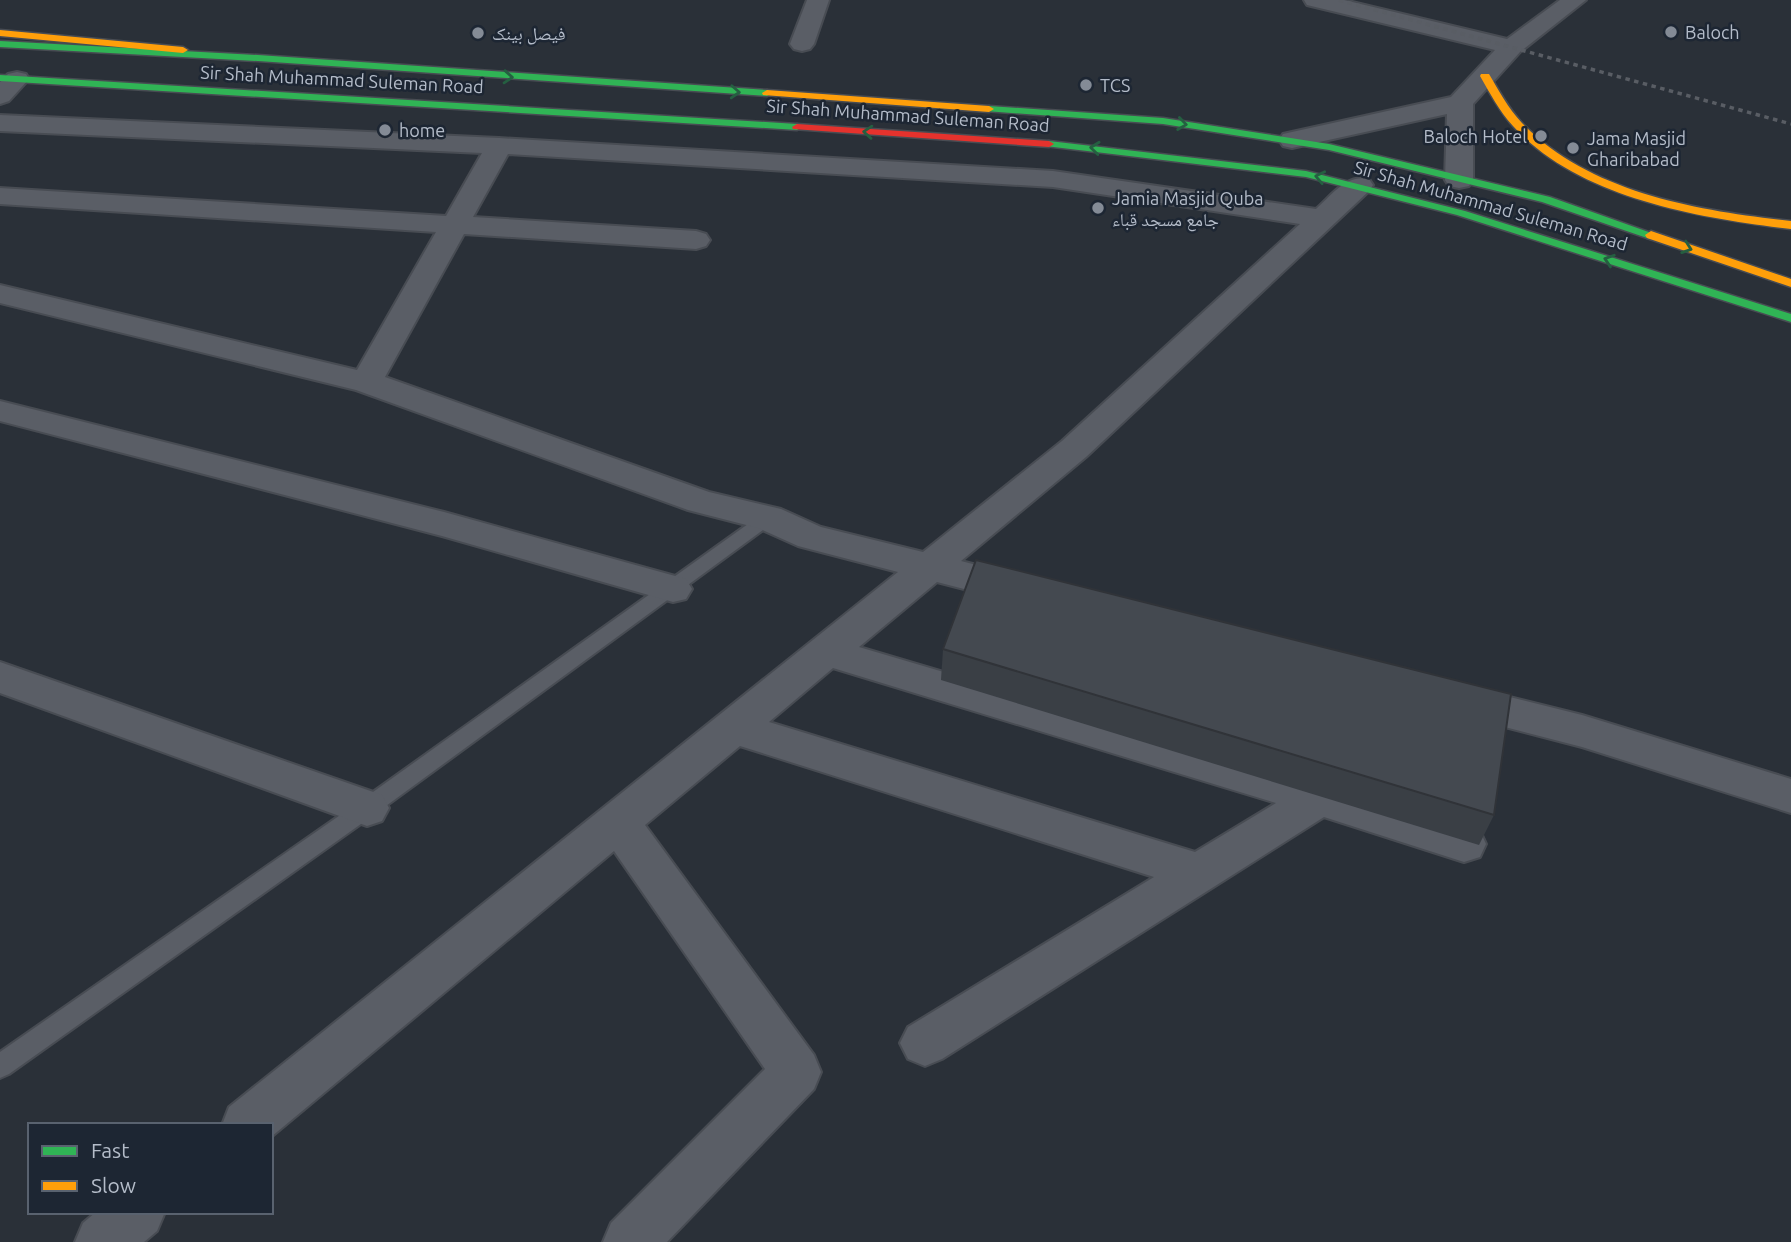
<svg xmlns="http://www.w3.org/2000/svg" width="1791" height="1242" font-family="Ubuntu,'Noto Naskh Arabic',sans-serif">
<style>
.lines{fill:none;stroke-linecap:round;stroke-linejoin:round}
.lane-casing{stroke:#484c53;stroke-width:4}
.street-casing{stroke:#484c53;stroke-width:4}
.fast-casing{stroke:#484c53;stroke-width:3}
.slow-casing{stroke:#484c53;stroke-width:3}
.jam-casing{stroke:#484c53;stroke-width:3}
.lane{fill:#5a5e66;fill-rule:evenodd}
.street{fill:#5a5e66;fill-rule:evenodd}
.fast{fill:#30b455;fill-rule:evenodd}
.slow{fill:#ff9f0a;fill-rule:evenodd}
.jam{fill:#e5322d;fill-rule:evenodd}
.rail{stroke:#595d64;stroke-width:3.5;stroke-dasharray:4.5 4.5;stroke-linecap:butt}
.wall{fill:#3a3f45}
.building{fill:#444950;stroke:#303338;stroke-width:2}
.oneway{stroke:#255f41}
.poi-dot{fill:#848b96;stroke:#1d2633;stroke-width:2.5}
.labels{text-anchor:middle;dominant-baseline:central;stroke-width:5;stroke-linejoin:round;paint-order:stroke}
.far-poi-label{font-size:18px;fill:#b4bcc9;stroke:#1d2633;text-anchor:start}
.far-street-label{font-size:18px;fill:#b4bcc9;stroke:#1d2633}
</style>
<rect width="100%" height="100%" fill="#2a3038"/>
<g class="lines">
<defs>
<polygon id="lane" points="768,512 774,514 777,518 774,522 375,814 9,1074 0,1078 0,1052 359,802 762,514"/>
<g id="street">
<polygon points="807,0 829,0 814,44 810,49 802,51 794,49 790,44"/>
<polygon points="1304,0 1344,0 1507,39 1560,0 1586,0 1520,52 1473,104 1473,180 1469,186 1459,188 1449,186 1445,180 1447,114 1292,148 1283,146 1279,140 1283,134 1292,132 1451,97 1495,50 1307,5"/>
<polygon points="17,72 26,74 29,79 9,101 0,104 0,82 8,74"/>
<path d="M 0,115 L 499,138 L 1053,171 L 1316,209 C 1332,195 1346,174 1369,179 L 1373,185 L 1369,191 L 1086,457 L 961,561 L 1035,580 L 1041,590 L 1035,600 L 1022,604 L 937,582 L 859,647 L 1464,826 L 1480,831 L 1486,844 L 1480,857 L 1464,862 L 1324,817 L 942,1059 L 925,1066 L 908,1059 L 900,1043 L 908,1027 L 1154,877 L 740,746 L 645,825 L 814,1055 L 821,1072 L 814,1089 L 667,1242 L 603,1242 L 611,1223 L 765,1069 L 614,851 L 271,1137 L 271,1125 L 222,1125 L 229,1107 L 898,572 L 798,546 L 758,528 L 688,510 L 356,390 L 0,303 L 0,285 L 357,370 L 436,232 L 0,204 L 0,188 L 446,216 L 482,153 L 0,131 ZM 508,154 L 1053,187 L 1300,224 L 1062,441 L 923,552 L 821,527 L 781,509 L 709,492 L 385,377 L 464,234 L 696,249 L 706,246 L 710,240 L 706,234 L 696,231 L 473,217 ZM 833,668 L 1276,803 L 1195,852 L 769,722 Z"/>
<polygon points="0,401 444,512 686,579 692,589 686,599 673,602 442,536 0,421"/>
<polygon points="0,662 382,795 389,808 382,821 367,826 0,693"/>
<polygon points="1457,684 1582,715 1791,779 1791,813 1582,747 1443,711 1437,700 1443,689"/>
<polygon points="96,1212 165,1212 157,1231 144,1242 75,1242 83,1223"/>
</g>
<g id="fast">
<polygon points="0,41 258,55 767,90 772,93 767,96 258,61 0,47"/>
<polygon points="0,75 797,124 802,127 797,130 0,81"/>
<polygon points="989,106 1163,118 1329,144 1550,197 1657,235 1651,239 1647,238 1542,202 1329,150 1163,124 985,111 984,109"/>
<polygon points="1049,141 1306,171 1465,211 1791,314 1791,322 1457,215 1306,177 1045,146 1045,142"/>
</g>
<g id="slow">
<polygon points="0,30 183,47 188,50 183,53 0,36"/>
<path d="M 1481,74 L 1489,74 C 1499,91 1508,108 1522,123 C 1589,193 1699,211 1791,221 L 1791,229 C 1699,218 1578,198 1513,126 C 1499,111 1490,93 1480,76 Z"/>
<polygon points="767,90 989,106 994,109 989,112 763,95 762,93"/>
<polygon points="1651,231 1791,279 1791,287 1647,238 1645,235"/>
</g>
<polygon id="jam" points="797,124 1049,141 1054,144 1049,147 793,129 792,127"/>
</defs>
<!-- lane casing -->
<use href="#lane" class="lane-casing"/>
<!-- street casing -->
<use href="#street" class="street-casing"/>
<!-- fast casing -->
<use href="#fast" class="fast-casing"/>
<!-- slow casing -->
<use href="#slow" class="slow-casing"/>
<!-- jam casing -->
<use href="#jam" class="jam-casing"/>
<!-- lane -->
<use href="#lane" class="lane"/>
<!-- street -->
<use href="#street" class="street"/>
<!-- fast -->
<use href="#fast" class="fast"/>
<!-- slow -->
<use href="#slow" class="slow"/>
<!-- jam -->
<use href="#jam" class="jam"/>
<!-- rail -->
<polyline class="rail" points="1339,0 1791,124"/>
</g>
<!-- wall -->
<polygon class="wall" points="943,649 1494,815 1479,845 941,680"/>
<!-- building -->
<polygon class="building" points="976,560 1511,694 1494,815 943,649"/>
<!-- one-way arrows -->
<defs><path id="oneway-chevron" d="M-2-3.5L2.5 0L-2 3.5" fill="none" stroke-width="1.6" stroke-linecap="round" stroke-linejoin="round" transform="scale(1.75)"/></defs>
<g class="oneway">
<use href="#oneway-chevron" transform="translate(508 77) rotate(4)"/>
<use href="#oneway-chevron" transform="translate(735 92) rotate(3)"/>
<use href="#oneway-chevron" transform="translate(1182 124) rotate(8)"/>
<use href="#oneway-chevron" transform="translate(868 132) rotate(-176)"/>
<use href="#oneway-chevron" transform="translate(1095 148) rotate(-174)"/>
<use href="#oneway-chevron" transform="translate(1320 177) rotate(-168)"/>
<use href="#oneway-chevron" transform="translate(1687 248) rotate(19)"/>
<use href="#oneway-chevron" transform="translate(1609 260) rotate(-162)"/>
</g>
<!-- markers -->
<g class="poi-dot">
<circle cx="1671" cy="32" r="7"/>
<circle cx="478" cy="33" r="7"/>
<circle cx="1086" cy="85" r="7"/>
<circle cx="385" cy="130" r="7"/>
<circle cx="1541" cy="136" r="7"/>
<circle cx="1573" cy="148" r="7"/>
<circle cx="1098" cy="208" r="7"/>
</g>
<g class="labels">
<!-- far-poi labels -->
<g class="far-poi-label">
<text x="1685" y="32">Baloch</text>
<text x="492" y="33">فیصل بینک</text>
<text x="1100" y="85">TCS</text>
<text x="399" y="130">home</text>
<text x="1527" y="136" text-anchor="end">Baloch Hotel</text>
<text x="1587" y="138">Jama Masjid<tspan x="1587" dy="21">Gharibabad</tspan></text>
<text x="1112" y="198">Jamia Masjid Quba<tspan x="1112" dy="21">جامع مسجد قباء</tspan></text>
</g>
<!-- far-street labels -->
<g class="far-street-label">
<text transform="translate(342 79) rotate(3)">Sir Shah Muhammad Suleman Road</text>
<text transform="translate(908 115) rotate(4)">Sir Shah Muhammad Suleman Road</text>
<text transform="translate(1491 205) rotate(16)">Sir Shah Muhammad Suleman Road</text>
</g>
</g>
<!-- legend -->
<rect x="28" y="1123" width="245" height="91" fill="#1d2633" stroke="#59626f" stroke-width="2"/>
<rect x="42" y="1146" width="35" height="10" fill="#30b455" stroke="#59626f" stroke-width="2"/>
<text x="91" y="1158" font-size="21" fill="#b4bcc9">Fast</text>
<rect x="42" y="1181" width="35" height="10" fill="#ff9f0a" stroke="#59626f" stroke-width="2"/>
<text x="91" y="1193" font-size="21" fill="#b4bcc9">Slow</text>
</svg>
